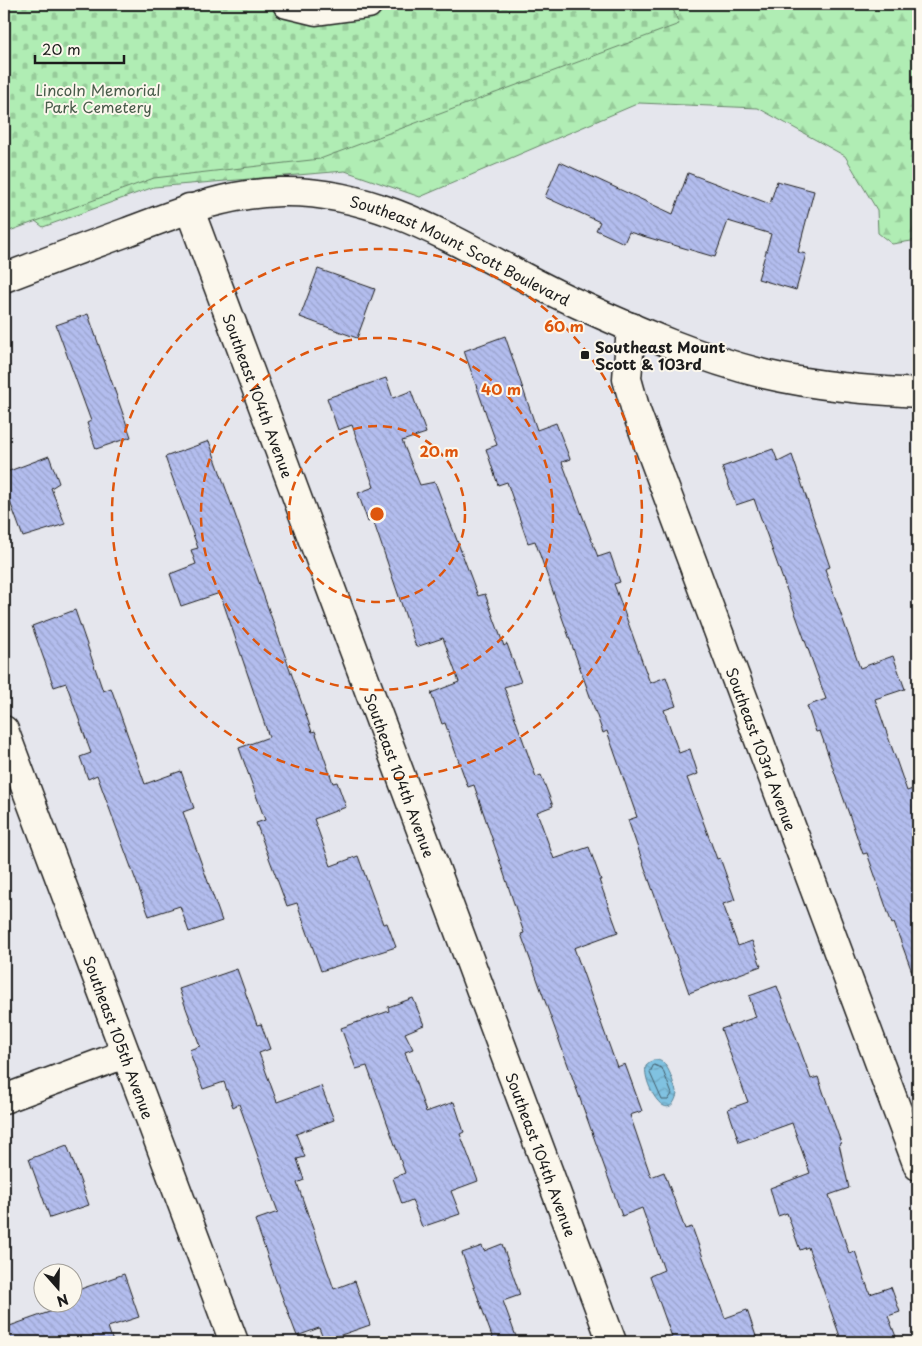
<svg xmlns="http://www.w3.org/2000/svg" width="922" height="1346" font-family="'Playpen Sans',sans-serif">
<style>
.forest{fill:url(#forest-firs);stroke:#668468}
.cemetery{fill:url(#cemetery-stones);stroke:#668468}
.water{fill:url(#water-waves);stroke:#588092}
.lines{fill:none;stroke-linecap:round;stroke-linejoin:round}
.shore{stroke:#445e6b;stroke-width:1}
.building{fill:url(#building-back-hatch);stroke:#1c1c1c}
.minor-casing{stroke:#1c1c1c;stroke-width:31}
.minor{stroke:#fbf7ec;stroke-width:28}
.ring{fill:none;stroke:#de560d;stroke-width:2.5;stroke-dasharray:9 6}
.poi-dot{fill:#1c1c1c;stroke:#fbf7ec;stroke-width:2}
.labels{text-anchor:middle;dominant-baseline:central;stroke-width:4;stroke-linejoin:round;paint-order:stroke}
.park-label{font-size:15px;fill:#485b4a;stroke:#fbf7ec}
.street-label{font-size:15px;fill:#1c1c1c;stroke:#fbf7ec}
.poi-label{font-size:15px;font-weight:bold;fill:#1c1c1c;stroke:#fbf7ec;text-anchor:start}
.centre{fill:#de560d;stroke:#fbf7ec;stroke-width:2.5}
.ring-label{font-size:15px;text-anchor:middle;font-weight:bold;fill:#de560d;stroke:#fbf7ec;stroke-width:4;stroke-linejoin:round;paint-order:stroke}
</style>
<defs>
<pattern id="forest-firs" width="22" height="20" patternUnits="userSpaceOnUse" patternTransform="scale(1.25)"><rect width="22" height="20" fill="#b0edb4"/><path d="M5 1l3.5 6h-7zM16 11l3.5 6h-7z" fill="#97cb9a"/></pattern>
<pattern id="cemetery-stones" width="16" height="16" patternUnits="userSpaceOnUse" patternTransform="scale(1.25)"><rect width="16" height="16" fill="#b0edb4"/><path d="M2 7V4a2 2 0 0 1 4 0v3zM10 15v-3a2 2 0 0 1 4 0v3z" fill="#97cb9a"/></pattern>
<pattern id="water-waves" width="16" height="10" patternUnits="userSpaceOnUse" patternTransform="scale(1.25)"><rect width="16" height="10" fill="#80c2e1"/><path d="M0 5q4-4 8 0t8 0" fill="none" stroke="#6ea6c0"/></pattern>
<pattern id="building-back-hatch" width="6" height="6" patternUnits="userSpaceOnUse" patternTransform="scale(1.25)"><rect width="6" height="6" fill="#b3bdee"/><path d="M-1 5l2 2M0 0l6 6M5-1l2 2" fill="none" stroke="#99a2cc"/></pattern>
</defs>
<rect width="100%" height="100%" fill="#e5e6ed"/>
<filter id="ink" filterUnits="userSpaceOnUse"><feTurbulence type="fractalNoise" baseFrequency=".02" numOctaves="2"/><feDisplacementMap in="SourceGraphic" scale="10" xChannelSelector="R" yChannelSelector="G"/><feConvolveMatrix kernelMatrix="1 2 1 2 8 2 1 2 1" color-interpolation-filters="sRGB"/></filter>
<g filter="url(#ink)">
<!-- forest -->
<polygon class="forest" points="255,4 918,4 918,240 892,244 878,233 877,210 845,156 758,108 639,103 420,197 345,171 154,187 43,227 8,200 4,60"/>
<!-- cemetery -->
<polygon class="cemetery" points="4,4 671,4 679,24 320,159 154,178 4,233"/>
<!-- water -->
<path class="water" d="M 653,1060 C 669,1058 672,1081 677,1094 C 668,1129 642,1083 646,1066 Z"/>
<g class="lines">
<!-- shore -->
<polygon class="shore" points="654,1065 662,1068 672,1094 668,1100 662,1100 650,1073"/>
</g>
<!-- building -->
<g class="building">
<polygon points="560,162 673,214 688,173 770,204 777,181 814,191 798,252 806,254 796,290 758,279 771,234 728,221 715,257 629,232 624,243 596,230 600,222 545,197"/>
<polygon points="318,269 375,289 357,338 300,317"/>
<polygon points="88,314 131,437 96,449 87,423 91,421 56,325"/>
<polygon points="505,336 537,430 556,423 570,459 562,462 598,557 610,553 620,582 614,584 650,683 666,677 676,706 664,710 679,753 690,749 698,774 687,778 717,859 720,858 735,900 723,904 738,946 752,941 761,966 689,993 628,820 637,817 607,731 603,733 535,541 528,543 507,482 498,485 486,449 497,445 464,351"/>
<polygon points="386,378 393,398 411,391 426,433 402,441 420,485 435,482 478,596 485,594 504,646 507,644 521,682 504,687 536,777 541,775 553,806 537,812 554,859 589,847 601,880 599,880 618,932 574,948 617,1067 625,1064 642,1111 630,1115 651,1177 664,1172 685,1229 692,1227 725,1318 747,1310 758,1342 666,1342 666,1339 672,1337 650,1276 664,1270 642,1208 622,1216 521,934 524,933 474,785 468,787 445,723 442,724 431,693 459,682 443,638 416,647 373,520 368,522 358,493 374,487 352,425 338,430 327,398"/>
<polygon points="209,441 312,732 315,731 333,783 337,782 346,807 314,819 331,866 358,856 383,924 387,923 396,947 321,971 297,903 287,906 256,823 265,820 239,748 269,737 220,593 181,606 170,574 196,564 191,550 198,548 165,457"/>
<polygon points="773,449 778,462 792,455 830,567 825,569 860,668 893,656 905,689 875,699 907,791 918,787 918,980 915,980 894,923 892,924 867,853 863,854 820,731 816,732 807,706 826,699 754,499 736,505 722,467"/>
<polygon points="49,456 59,483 51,488 65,524 23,537 9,499 4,501 4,473"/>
<polygon points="75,610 103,691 111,688 145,784 181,771 194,808 183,812 222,921 189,932 180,906 149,916 97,775 88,779 80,757 91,753 66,683 54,687 32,626"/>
<polygon points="237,969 257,1025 261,1024 270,1049 259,1053 277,1102 321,1086 334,1120 296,1134 305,1157 297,1159 304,1180 297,1183 334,1289 355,1281 370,1325 324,1341 319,1328 297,1336 275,1278 255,1220 278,1212 239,1104 233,1107 224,1082 203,1089 189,1050 200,1046 179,989"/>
<polygon points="777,986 811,1079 818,1077 841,1143 839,1144 849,1188 829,1195 849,1253 855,1251 870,1294 891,1287 900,1312 888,1316 898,1342 842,1342 808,1247 800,1250 787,1213 778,1216 770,1188 810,1173 792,1123 739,1142 728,1109 748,1102 721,1029 756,1017 749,996"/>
<polygon points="413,998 424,1025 405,1033 413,1049 405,1052 426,1112 454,1102 464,1132 460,1134 478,1181 451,1191 460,1214 422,1227 412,1200 402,1204 393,1178 405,1173 367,1066 356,1069 341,1028 389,1011 388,1007"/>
<polygon points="67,1145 89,1205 50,1218 29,1159"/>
<polygon points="502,1244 520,1295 503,1301 518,1342 494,1342 462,1253 482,1246 484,1251"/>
<polygon points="124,1274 139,1317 108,1327 113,1342 4,1342 4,1328 72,1304 72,1292"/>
</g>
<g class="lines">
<defs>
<g id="minor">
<polyline points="287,4 316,11 368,4"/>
<path id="s1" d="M 189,208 L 612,1342"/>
<path id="s2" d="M 4,278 C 45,262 86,247 127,232 C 177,213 226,193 281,192 C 391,189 482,261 578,304 C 637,331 700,358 764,374 C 815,386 867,390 918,393"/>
<path id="s3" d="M 631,327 L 627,379 L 636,411 L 918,1166"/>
<path id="s4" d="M 4,730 L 234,1342"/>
<polyline points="4,1099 125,1054"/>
</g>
</defs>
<!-- minor casing -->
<use href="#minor" class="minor-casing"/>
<!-- minor -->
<use href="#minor" class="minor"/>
</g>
</g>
<!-- distance rings -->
<g class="ring">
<circle cx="377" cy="514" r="88"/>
<circle cx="377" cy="514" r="176"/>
<circle cx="377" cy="514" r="265"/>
</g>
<!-- markers -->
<rect class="poi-dot" x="580" y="350" width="10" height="10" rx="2.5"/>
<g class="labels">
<!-- park labels -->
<g class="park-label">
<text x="98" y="89">Lincoln Memorial<tspan x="98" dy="17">Park Cemetery</tspan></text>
</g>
<!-- street labels -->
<g class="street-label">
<text stroke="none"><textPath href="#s2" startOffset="482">Southeast Mount Scott Boulevard</textPath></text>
<text stroke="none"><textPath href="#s1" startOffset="200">Southeast 104th Avenue</textPath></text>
<text stroke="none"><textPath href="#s3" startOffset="446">Southeast 103rd Avenue</textPath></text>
<text stroke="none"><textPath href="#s1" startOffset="605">Southeast 104th Avenue</textPath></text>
<text stroke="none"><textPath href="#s4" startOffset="328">Southeast 105th Avenue</textPath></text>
<text stroke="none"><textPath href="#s1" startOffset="1010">Southeast 104th Avenue</textPath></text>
</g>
<!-- poi labels -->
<g class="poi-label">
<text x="595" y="346">Southeast Mount<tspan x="595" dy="17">Scott &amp; 103rd</tspan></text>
</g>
</g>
<circle cx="377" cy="514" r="8" class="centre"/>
<g class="ring-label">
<text x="564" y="332">60 m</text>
<text x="501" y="395">40 m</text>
<text x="439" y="457">20 m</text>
</g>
<!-- margin -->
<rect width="922" height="1346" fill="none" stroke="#fbf7ec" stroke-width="20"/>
<rect x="10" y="10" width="902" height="1326" fill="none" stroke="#1c1c1c" stroke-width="2" filter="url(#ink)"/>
<!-- north arrow -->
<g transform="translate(58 1288) rotate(160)"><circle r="24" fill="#fbf7ec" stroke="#a29f99"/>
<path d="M0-4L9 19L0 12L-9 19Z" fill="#1c1c1c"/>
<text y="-8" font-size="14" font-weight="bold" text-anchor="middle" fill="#1c1c1c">N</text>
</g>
<!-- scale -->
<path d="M35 55v8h89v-8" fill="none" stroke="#1c1c1c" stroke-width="2.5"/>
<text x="42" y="55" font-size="15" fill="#1c1c1c" stroke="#fbf7ec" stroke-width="4" paint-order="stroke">20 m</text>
</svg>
